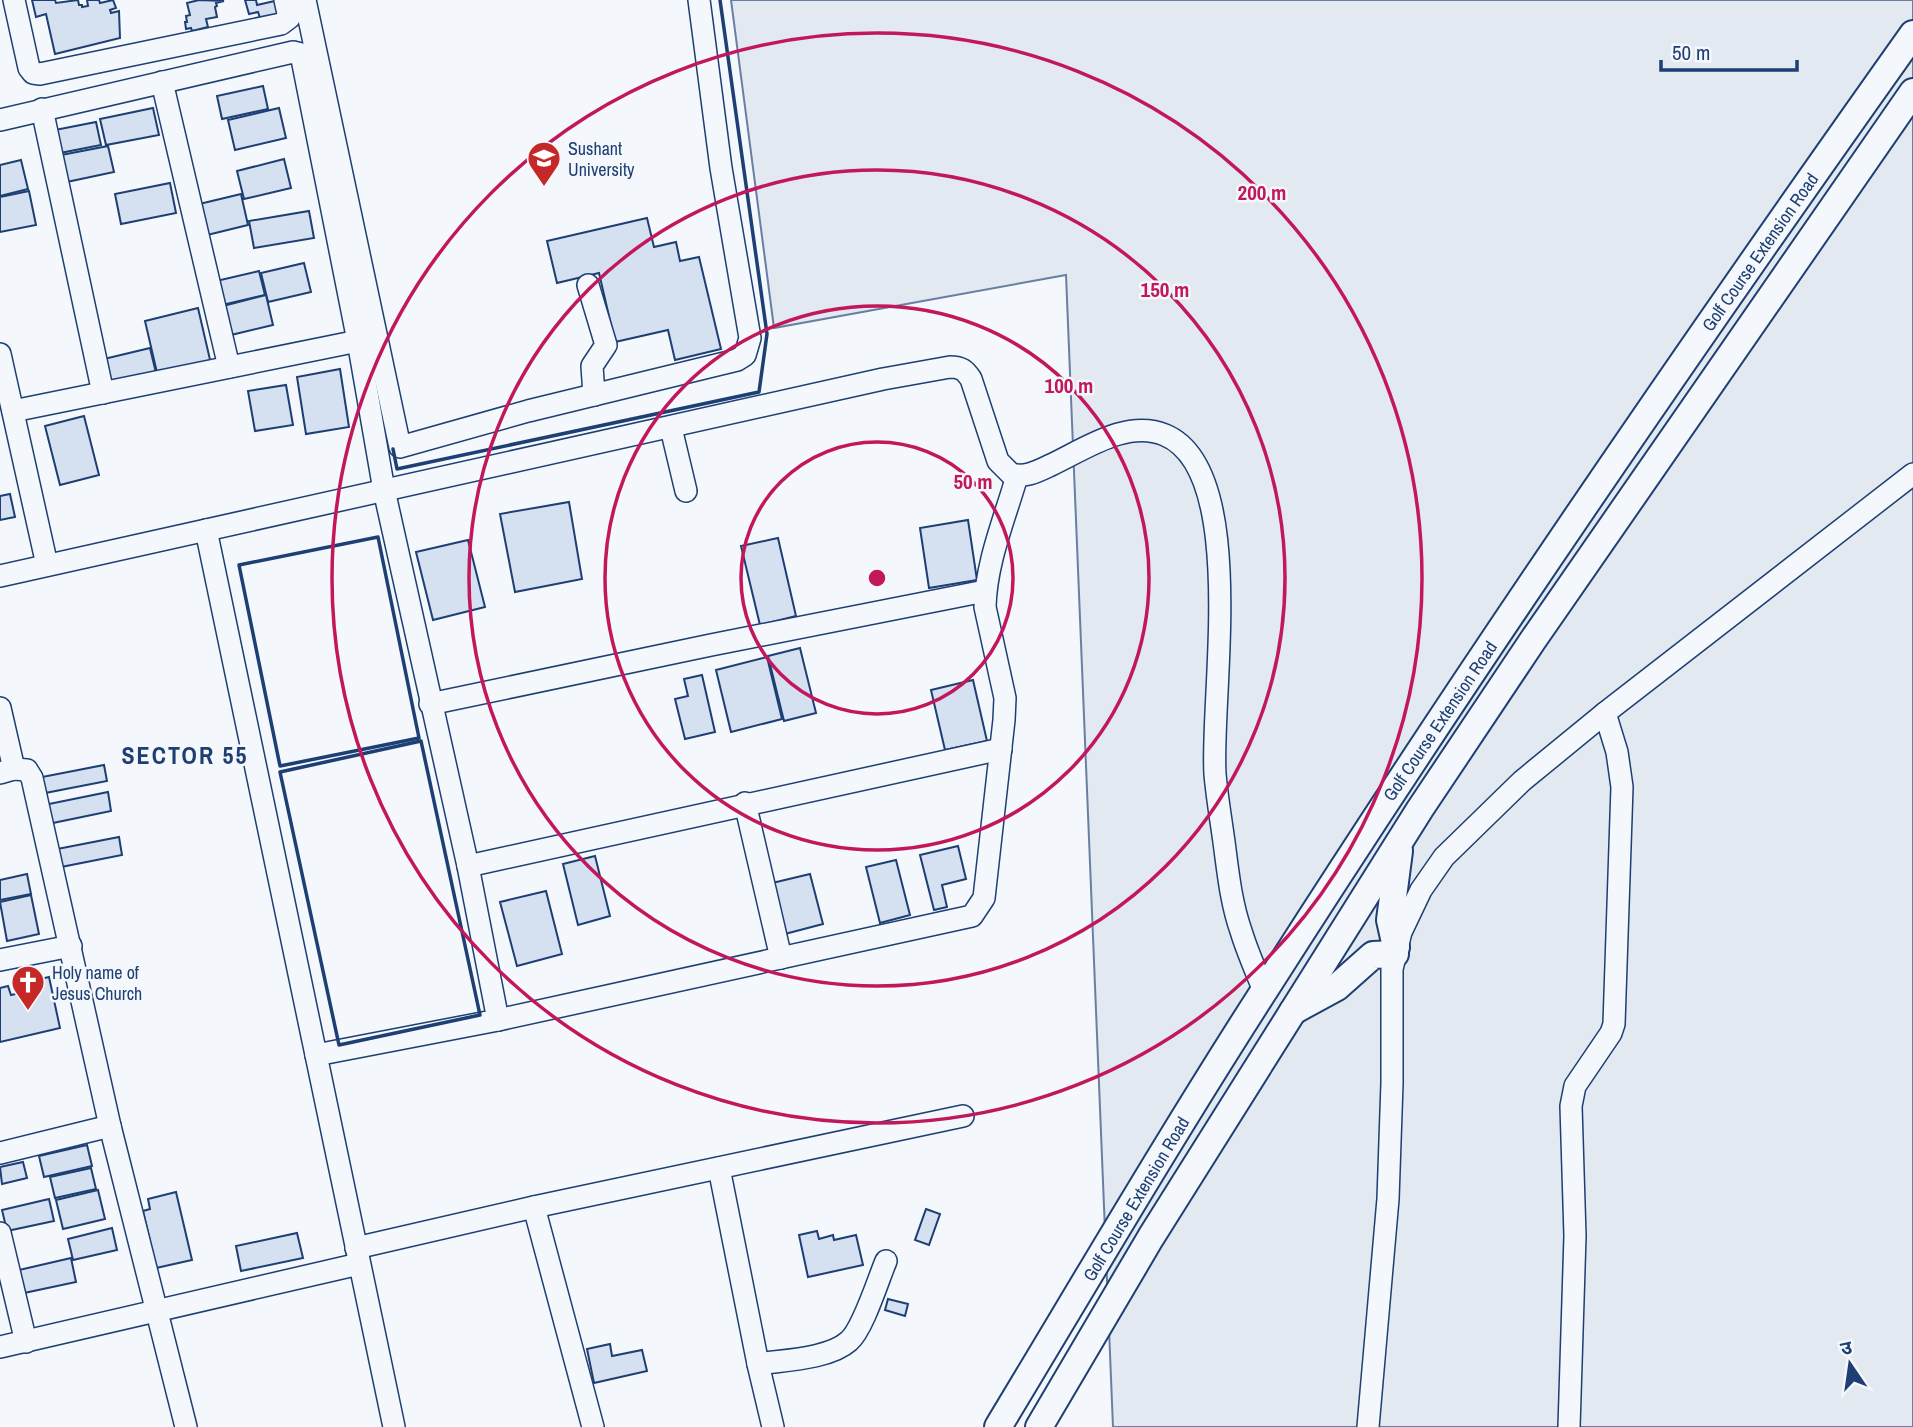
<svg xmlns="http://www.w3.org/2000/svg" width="1913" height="1427" font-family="'Archivo Narrow','Noto Sans Devanagari',sans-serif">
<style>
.green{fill:#e3e9f0;stroke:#687fa3;stroke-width:2}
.building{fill:#d5e0f0;stroke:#1d3f73;stroke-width:2}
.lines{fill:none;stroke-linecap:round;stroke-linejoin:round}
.minor-casing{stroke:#1d3f73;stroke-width:24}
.major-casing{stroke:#1d3f73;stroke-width:30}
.minor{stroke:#f4f7fb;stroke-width:21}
.major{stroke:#f4f7fb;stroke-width:26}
.wall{stroke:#1d3f73;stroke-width:3.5}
.ring{fill:none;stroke:#c2185b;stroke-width:3.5}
.labels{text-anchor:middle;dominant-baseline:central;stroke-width:5;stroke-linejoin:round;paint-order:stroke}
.poi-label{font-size:18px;fill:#1d3f73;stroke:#f4f7fb;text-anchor:start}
.street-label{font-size:18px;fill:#1d3f73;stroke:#f4f7fb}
.district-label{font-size:24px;font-weight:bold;letter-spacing:2px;fill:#1d3f73;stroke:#f4f7fb}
.centre{fill:#c2185b;stroke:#f4f7fb;stroke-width:3.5}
.ring-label{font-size:21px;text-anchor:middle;font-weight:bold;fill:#c2185b;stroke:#f4f7fb;stroke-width:5;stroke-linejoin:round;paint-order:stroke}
</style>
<rect width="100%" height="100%" fill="#f4f7fb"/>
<!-- green -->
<polygon class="green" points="731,0 1913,0 1913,1427 1113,1427 1066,275 774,328"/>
<!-- building -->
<g class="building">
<polygon points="32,0 55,0 56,3 78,0 79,5 82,5 82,7 88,6 87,0 99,0 100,3 113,0 116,8 110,10 111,13 119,11 120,38 55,54 46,14 36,17"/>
<polygon points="199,0 224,1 216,3 217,6 215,7 217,17 206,19 208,27 192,31 191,28 186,29 185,22 187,22 186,16 190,15 187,3"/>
<polygon points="245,0 256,0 257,5 279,0 279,18 260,18 258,12 249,14"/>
<polygon points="263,86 268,109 222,119 217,96"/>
<polygon points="153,108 159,135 106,145 100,119"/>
<polygon points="279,108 286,138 235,150 228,120"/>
<polygon points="96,122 101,145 60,153 55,130"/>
<polygon points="108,146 114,172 62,183 56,156"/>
<polygon points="284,159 291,188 244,199 237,171"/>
<polygon points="21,160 28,189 0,196 0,165"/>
<polygon points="170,183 176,213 121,224 115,194"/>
<polygon points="29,191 36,225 0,232 0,197"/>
<polygon points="241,194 248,225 199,237 191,206"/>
<polygon points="309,211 314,238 254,248 249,221"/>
<polygon points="647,218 654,247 676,242 680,261 699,257 721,349 675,360 668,330 615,342 599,273 557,283 547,241"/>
<polygon points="304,263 311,292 268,302 261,273"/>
<polygon points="259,271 265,295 218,306 212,282"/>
<polygon points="266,295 273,325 231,335 223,306"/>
<polygon points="198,308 211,364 158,377 145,321"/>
<polygon points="150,348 156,373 110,384 104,359"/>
<polygon points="340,369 349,427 306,434 297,377"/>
<polygon points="286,385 293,425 255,431 248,391"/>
<polygon points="84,416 99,475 60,485 45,426"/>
<polygon points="10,494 15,517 0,520 0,496"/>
<polygon points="569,502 582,579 515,592 500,514"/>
<polygon points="968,520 977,580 929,588 920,528"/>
<polygon points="778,538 796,616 760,625 741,546"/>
<polygon points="468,540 485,607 433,620 416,552"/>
<polygon points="800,648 816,713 784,721 768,656"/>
<polygon points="767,657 782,719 731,732 716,670"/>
<polygon points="702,675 715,732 685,739 675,699 688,696 684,679"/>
<polygon points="973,680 987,741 945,750 931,690"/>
<polygon points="104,765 107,781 40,794 37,778"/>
<polygon points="108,792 111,811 48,824 44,805"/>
<polygon points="119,837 122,855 56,868 52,850"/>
<polygon points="958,846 966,879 942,885 947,907 934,910 920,855"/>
<polygon points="595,856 610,916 578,925 563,864"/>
<polygon points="896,860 910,915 880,923 866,867"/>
<polygon points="27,874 31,894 0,900 0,880"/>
<polygon points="810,874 823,924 781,935 768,884"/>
<polygon points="546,891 562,954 517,966 500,902"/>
<polygon points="31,895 39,934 7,941 0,902"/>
<polygon points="49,977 60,1028 0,1042 0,988 8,986 11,995 29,991 27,982"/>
<polygon points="87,1145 92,1166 44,1177 39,1156"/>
<polygon points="23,1162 27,1178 2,1184 0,1167"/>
<polygon points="91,1168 96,1189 55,1198 50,1177"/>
<polygon points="98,1190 105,1219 63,1229 56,1200"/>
<polygon points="176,1192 192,1260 156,1268 143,1211 150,1209 148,1199"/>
<polygon points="49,1199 54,1221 7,1231 2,1210"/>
<polygon points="926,1209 940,1214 929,1245 915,1240"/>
<polygon points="112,1228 117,1250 73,1260 68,1239"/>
<polygon points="817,1231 819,1239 833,1235 834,1240 856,1235 863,1265 808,1277 799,1235"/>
<polygon points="297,1233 303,1258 241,1271 236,1246"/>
<polygon points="71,1258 76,1282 24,1293 19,1270"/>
<polygon points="888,1299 908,1304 905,1316 885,1310"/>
<polygon points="610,1344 612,1356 642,1350 647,1371 594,1383 587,1349"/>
</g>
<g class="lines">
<defs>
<g id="minor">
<polyline points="14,0 29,68 33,73 40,74 281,24 289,18 285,0"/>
<polyline points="305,0 400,447 528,411 737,360 745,355 750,338 721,168 699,0"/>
<polyline points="162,82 229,367"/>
<polyline points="42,109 103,393"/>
<polyline points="0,120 293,52 301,54 358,341 384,490 468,866 498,1020"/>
<polyline points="588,285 606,345 592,366 594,395"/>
<polyline points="0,354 47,565"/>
<polyline points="13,411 358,341"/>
<polyline points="671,428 686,491"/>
<polyline points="206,530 394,1427"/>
<path d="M 0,576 L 883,379 L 950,367 C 961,367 965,370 971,379 L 998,461 L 1011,474 C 1026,478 1038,471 1051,465 C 1085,449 1127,419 1165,435 C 1249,470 1210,699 1215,774 C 1217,797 1221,820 1224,842 C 1228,872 1231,903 1241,931 C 1247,951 1256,971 1264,991"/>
<polyline points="430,704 711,645 985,591"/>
<polyline points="0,708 14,769"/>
<polyline points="0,773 14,769 27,770 32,778 110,1126 186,1427"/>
<polyline points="745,803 781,958"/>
<polyline points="468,866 1001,749"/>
<polyline points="0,960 71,946"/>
<path d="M 316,1055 L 498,1020 L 972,916 L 984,898 L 1004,720 L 1005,698 L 985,607 C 986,562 1005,518 1017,476"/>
<polyline points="0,1153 110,1126"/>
<polyline points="719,1168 758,1364 773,1427"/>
<polyline points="534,1207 593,1427"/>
<polyline points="0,1233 26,1342"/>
<polyline points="356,1248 534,1207 963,1116"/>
<polyline points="0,1347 359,1264"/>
<path d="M 758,1364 C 784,1360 829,1359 849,1341 C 863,1329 878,1280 886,1261"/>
<polyline points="1368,1427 1388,1199 1392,1083 1392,969 1401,932 1421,890 1444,857 1522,781 1605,713 1913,474"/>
<polyline points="1569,1427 1575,1236 1571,1106 1575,1086 1611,1033 1614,1024 1622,787 1617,752 1605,713"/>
</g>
<g id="major">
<polyline points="1396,947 1390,920 1399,851"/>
<polyline points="1293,1011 1337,987 1373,955 1395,954"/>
<path d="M 998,1427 C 1086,1281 1172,1134 1264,991 C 1471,666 1690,348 1913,34"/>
<polyline points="1039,1427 1151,1237 1420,809 1533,640 1913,92"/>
</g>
</defs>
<!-- minor casing -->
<use href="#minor" class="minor-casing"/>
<!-- major casing -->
<use href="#major" class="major-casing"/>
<!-- minor -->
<use href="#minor" class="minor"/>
<!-- major -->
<use href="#major" class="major"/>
<!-- wall -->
<g class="wall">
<polyline points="393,449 397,469 759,392 767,334 720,0"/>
<polygon points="378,537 419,738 280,766 239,565"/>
<polygon points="421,741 480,1015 339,1045 280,772"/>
</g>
</g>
<!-- distance rings -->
<g class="ring">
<circle cx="877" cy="578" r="136"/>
<circle cx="877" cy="578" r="272"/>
<circle cx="877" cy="578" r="408"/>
<circle cx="877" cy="578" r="545"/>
</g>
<!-- icons -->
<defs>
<symbol id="university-pin" viewBox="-11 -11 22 30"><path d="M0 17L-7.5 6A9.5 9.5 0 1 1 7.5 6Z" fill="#c62828" stroke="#f4f7fb"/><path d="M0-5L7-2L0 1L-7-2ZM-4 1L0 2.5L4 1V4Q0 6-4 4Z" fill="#fff"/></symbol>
<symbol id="church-pin" viewBox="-11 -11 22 30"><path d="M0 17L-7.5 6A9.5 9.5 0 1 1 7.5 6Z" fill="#c62828" stroke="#f4f7fb"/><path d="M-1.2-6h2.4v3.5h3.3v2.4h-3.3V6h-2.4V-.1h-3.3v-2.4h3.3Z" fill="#fff"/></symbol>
</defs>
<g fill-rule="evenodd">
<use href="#university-pin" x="525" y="139" width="38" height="52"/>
<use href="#church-pin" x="9" y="963" width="38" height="52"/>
</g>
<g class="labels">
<!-- poi labels -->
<g class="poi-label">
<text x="568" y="148">Sushant<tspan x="568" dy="21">University</tspan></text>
<text x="52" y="972">Holy name of<tspan x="52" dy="21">Jesus Church</tspan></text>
</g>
<!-- street labels -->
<g class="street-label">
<text transform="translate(1760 252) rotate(-55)">Golf Course Extension Road</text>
<text transform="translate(1440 721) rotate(-56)">Golf Course Extension Road</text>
<text transform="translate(1136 1199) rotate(-59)">Golf Course Extension Road</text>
</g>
<!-- district labels -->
<g class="district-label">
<text x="185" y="755">SECTOR 55</text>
</g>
</g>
<circle cx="877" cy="578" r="10" class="centre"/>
<g class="ring-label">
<text x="1262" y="200">200 m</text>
<text x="1165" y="297">150 m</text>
<text x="1069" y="393">100 m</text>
<text x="973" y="489">50 m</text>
</g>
<!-- north arrow -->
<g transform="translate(1850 1364) rotate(347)" stroke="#f4f7fb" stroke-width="5" paint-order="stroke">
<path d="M0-5L12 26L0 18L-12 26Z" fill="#1d3f73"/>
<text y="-10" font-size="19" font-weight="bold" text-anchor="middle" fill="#1d3f73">उ</text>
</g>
<!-- scale -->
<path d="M1661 60v10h136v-10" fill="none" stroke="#1d3f73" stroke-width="3.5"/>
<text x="1672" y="60" font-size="21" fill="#1d3f73" stroke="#f4f7fb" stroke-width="5" paint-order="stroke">50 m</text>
</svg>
